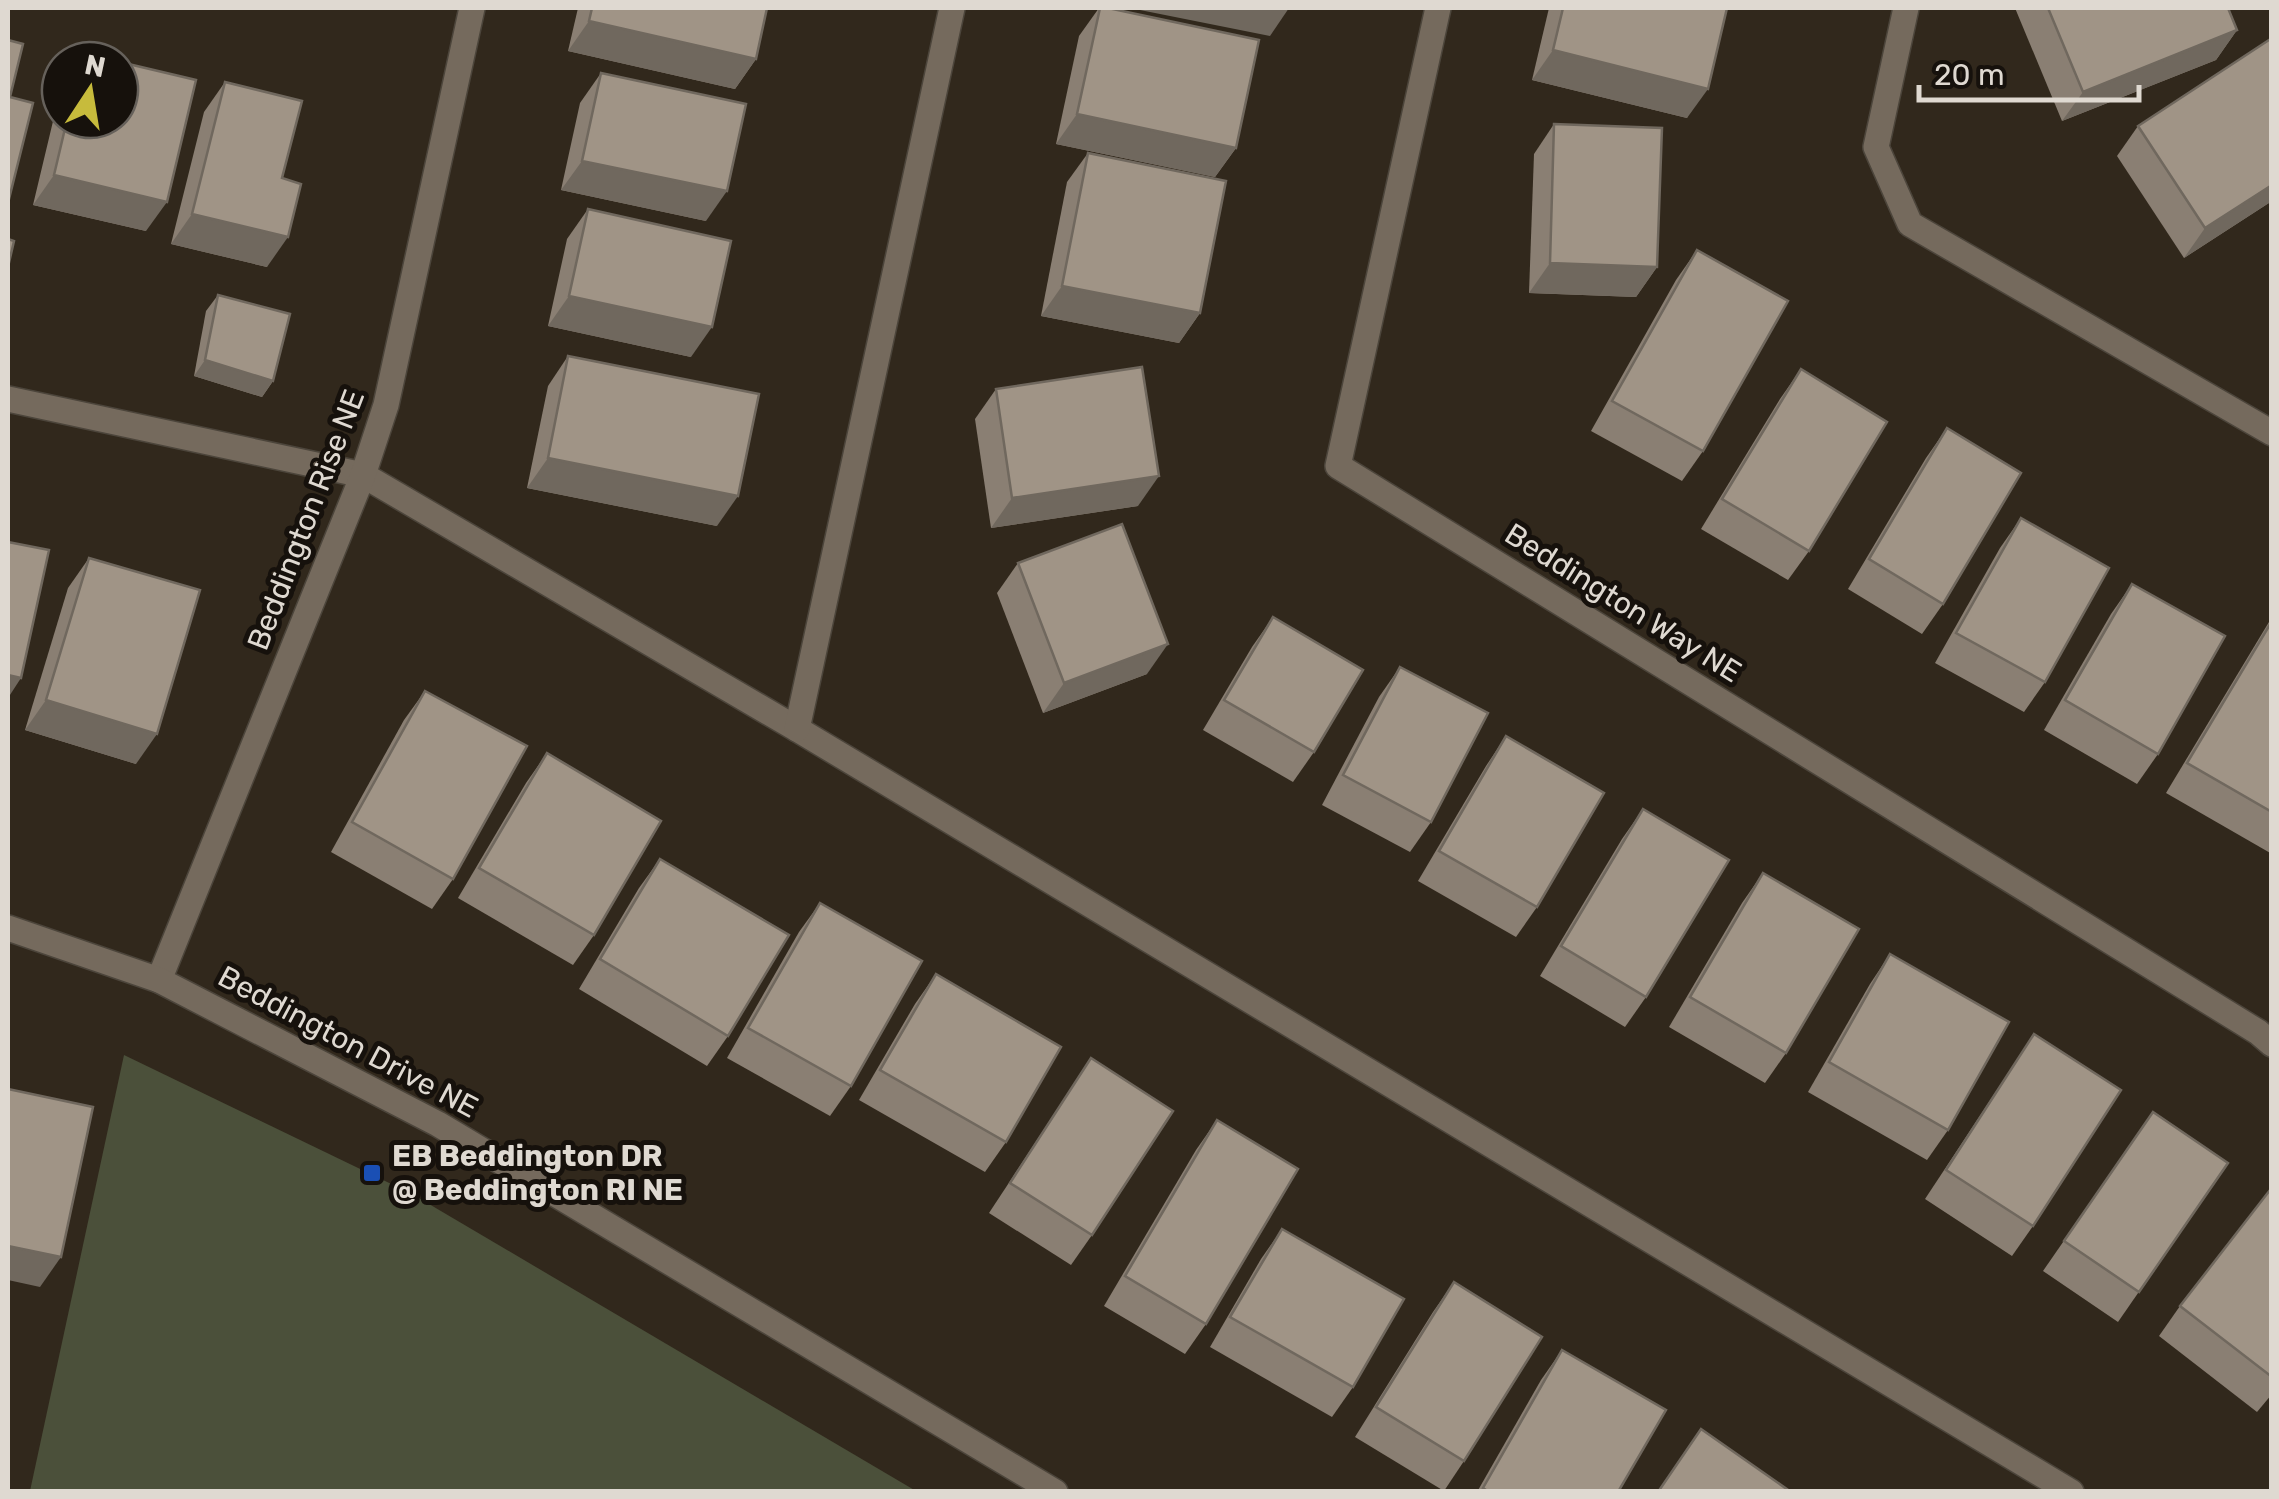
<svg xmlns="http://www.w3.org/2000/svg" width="2279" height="1499" font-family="Rubik,sans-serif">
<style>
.green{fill:#4b503a}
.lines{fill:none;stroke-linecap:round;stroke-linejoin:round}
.service-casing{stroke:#4c453b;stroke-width:28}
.minor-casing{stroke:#4c453b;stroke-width:28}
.tertiary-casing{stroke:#4c453b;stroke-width:28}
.service{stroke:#756a5d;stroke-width:25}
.minor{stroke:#756a5d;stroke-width:25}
.tertiary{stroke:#756a5d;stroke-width:25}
.wall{fill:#8a7f73}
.shaded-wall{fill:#70685e}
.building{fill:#a09486;stroke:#70685e;stroke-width:2.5}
.transit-dot{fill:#1a4fb4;stroke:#16110c;stroke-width:4}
.labels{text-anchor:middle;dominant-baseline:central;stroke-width:10;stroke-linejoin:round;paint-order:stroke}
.street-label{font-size:30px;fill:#dfd9d1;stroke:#16110c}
.poi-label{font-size:30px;font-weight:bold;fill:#dfd9d1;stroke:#16110c;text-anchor:start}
</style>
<rect width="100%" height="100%" fill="#31281c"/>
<!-- green -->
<polygon class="green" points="124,1055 412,1194 916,1491 30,1491"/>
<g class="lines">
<defs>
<g id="service">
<polyline points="1906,8 1876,147 1910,224 2272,433"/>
<polyline points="8,399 363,475 797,729 2071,1492"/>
<polyline points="797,729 952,8"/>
</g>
<g id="minor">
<polyline points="1438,8 1338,466 2258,1032 2272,1044"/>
<polyline points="159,980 363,475 386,405 472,8"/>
</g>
<polyline id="tertiary" points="8,928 159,980 438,1124 1055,1492"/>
</defs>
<!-- service casing -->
<use href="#service" class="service-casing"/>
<!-- minor casing -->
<use href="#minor" class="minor-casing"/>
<!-- tertiary casing -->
<use href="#tertiary" class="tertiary-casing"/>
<!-- service -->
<use href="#service" class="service"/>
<!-- minor -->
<use href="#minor" class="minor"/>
<!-- tertiary -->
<use href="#tertiary" class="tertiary"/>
</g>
<!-- wall -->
<g class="wall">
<polygon points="578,8 767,8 756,59 735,89 568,51"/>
<polygon points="1099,8 1108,8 1236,148 1215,177 1056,144 1079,36"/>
<polygon points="1549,8 1727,8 1687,118 1532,80"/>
<polygon points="2015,8 2228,8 2237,30 2216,60 2062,121"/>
<polygon points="2272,38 2272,201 2184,258 2117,156 2138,126"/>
<polygon points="601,73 706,221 561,190 580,103"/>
<polygon points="225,82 282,178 267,267 171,244 204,112"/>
<polygon points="60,92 60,120 120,120 146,231 33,205"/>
<polygon points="1554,124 1657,267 1636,297 1529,293 1534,154"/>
<polygon points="1088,153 1200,313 1179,343 1041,316 1067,182"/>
<polygon points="588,209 691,357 548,326 567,239"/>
<polygon points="1697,250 1703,451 1682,481 1591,431 1676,280"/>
<polygon points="218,295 273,381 262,397 194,376 206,311"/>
<polygon points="568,356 717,526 527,488 548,386"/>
<polygon points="1801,369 1809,551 1788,580 1701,529 1780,399"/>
<polygon points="996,389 1138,506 991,528 975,419"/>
<polygon points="1947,428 1943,604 1922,634 1848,589 1926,458"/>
<polygon points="2021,518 2045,682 2024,712 1935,663 2000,548"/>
<polygon points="89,558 136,764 25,730 68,588"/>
<polygon points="1018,563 1147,674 1043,713 997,593"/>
<polygon points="2132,584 2158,754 2137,784 2044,730 2111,614"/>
<polygon points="1273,617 1314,752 1293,782 1203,730 1252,647"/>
<polygon points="2272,617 2272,854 2166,793"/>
<polygon points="1400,667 1431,822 1410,852 1322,805 1379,697"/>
<polygon points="425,691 453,879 432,909 331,852 404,720"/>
<polygon points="1506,736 1537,907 1516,937 1418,881 1486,766"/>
<polygon points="547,753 594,935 573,965 458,898 526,783"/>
<polygon points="1643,809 1646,997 1625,1027 1540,976 1622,839"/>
<polygon points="660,859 728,1036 707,1066 579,989 639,888"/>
<polygon points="1763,873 1786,1053 1765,1083 1669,1027 1742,903"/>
<polygon points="820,903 851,1086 830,1116 727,1058 799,932"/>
<polygon points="1890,954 1948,1130 1927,1160 1808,1092 1870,984"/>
<polygon points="936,974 1006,1142 985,1172 859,1100 915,1004"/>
<polygon points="2034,1034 2033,1226 2012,1256 1925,1199"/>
<polygon points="1091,1058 1092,1235 1071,1265 989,1213"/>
<polygon points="2153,1112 2228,1163 2118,1322 2043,1271"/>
<polygon points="1217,1120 1206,1324 1185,1354 1104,1306 1196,1150"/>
<polygon points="2272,1191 2272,1394 2257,1412 2159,1336 2180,1306"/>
<polygon points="1282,1229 1353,1387 1332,1417 1210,1347 1261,1259"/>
<polygon points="1454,1282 1464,1461 1444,1491 1355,1437 1433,1312"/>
<polygon points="1562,1350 1618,1492 1477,1492 1541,1380"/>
</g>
<!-- shaded-wall -->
<g class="shaded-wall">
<polygon points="1130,8 1289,8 1270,36"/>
<polygon points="589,21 756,59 735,89 568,51"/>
<polygon points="2237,30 2216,60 2062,121 2083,92"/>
<polygon points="1553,50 1708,89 1687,118 1532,80"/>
<polygon points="1077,114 1236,148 1215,177 1056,144"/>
<polygon points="582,161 727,191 706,221 561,190"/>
<polygon points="54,175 167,202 146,231 33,205"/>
<polygon points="2272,185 2272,201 2184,258 2205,228"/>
<polygon points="192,214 288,237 267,267 171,244"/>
<polygon points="1550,263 1657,267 1636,297 1529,293"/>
<polygon points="1062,286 1200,313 1179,343 1041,316"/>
<polygon points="569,296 712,327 691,357 548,326"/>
<polygon points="205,360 273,381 262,397 194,376"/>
<polygon points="548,458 738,496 717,526 527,488"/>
<polygon points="1159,476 1138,506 991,528 1012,498"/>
<polygon points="1168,644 1147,674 1043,713 1064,683"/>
<polygon points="8,675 21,678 8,698"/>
<polygon points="46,700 157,734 136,764 25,730"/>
<polygon points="8,1246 61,1257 40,1287 8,1280"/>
</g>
<!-- building -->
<g class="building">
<polygon points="592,8 767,8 756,59 589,21"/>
<polygon points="1100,8 1108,8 1259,40 1236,148 1077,114"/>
<polygon points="1563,8 1727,8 1708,89 1553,50"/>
<polygon points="2048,8 2228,8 2237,30 2083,92"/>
<polygon points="2272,38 2272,185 2205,228 2138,126"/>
<polygon points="8,40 23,44 10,97 33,103 9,199 8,199"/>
<polygon points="83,53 112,60 82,60"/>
<polygon points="120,62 196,80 167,202 54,175 67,120 120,120"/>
<polygon points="601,73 746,104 727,191 582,161"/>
<polygon points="225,82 302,101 282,178 301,184 288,237 192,214"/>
<polygon points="1554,124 1662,128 1657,267 1550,263"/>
<polygon points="1088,153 1226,181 1200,313 1062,286"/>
<polygon points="588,209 731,241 712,327 569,296"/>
<polygon points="8,239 14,241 8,267"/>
<polygon points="1697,250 1788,301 1703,451 1612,401"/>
<polygon points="218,295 290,314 273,381 205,360"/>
<polygon points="568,356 759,394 738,496 548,458"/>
<polygon points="1142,367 1159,476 1012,498 996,389"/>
<polygon points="1801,369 1887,422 1809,551 1722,499"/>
<polygon points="1947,428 2021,473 1943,604 1869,559"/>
<polygon points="2021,518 2109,568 2045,682 1956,633"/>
<polygon points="1122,524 1168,644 1064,683 1018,563"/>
<polygon points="8,542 49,550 21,678 8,675"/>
<polygon points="89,558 200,590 157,734 46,700"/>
<polygon points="2132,584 2225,636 2158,754 2065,700"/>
<polygon points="1273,617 1363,670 1314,752 1224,700"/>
<polygon points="2272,621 2272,812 2187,763"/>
<polygon points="1400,667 1488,713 1431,822 1343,775"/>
<polygon points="425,691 527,746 453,879 352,822"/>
<polygon points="1506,736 1604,793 1537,907 1439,851"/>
<polygon points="547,753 661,821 594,935 479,868"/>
<polygon points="1643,809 1729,860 1646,997 1561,946"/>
<polygon points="660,859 789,935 728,1036 600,959"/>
<polygon points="1763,873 1859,929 1786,1053 1690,997"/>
<polygon points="820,903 922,961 851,1086 748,1028"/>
<polygon points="1890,954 2009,1022 1948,1130 1829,1062"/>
<polygon points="936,974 1061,1047 1006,1142 880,1070"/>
<polygon points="2034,1034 2121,1090 2033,1226 1946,1170"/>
<polygon points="1091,1058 1173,1111 1092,1235 1010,1183"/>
<polygon points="8,1089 93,1107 61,1257 8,1246"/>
<polygon points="2153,1112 2228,1163 2139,1292 2064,1241"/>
<polygon points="1217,1120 1298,1169 1206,1324 1125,1276"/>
<polygon points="2270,1190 2272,1191 2272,1377 2180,1306"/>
<polygon points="1282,1229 1404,1299 1353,1387 1230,1317"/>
<polygon points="1454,1282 1542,1337 1464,1461 1376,1407"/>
<polygon points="1562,1350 1666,1410 1618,1492 1489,1492 1483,1488"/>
<polygon points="1701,1429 1791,1492 1658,1492"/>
</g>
<!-- markers -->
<rect class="transit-dot" x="362" y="1163" width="20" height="20" rx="5"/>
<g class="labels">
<!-- street labels -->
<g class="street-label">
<text transform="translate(306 520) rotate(-69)">Beddington Rise NE</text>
<text transform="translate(1623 603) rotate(32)">Beddington Way NE</text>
<text transform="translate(348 1042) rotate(28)">Beddington Drive NE</text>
</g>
<!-- poi labels -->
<g class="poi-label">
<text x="392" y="1156">EB Beddington DR<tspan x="392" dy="34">@ Beddington RI NE</tspan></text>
</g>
</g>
<!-- border -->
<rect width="2279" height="1499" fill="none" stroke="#dfd9d1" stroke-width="20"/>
<!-- north arrow -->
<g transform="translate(90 90) rotate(12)"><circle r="48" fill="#16110c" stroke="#66615b" stroke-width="2.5"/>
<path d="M0-8L18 38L0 25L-18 38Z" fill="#c7bb3c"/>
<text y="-15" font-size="28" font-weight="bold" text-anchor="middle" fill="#dfd9d1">N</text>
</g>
<!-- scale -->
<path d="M1919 85v15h220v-15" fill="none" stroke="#dfd9d1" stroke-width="5"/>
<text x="1934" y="85" font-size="30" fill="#dfd9d1" stroke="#16110c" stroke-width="8" paint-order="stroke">20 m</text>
</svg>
